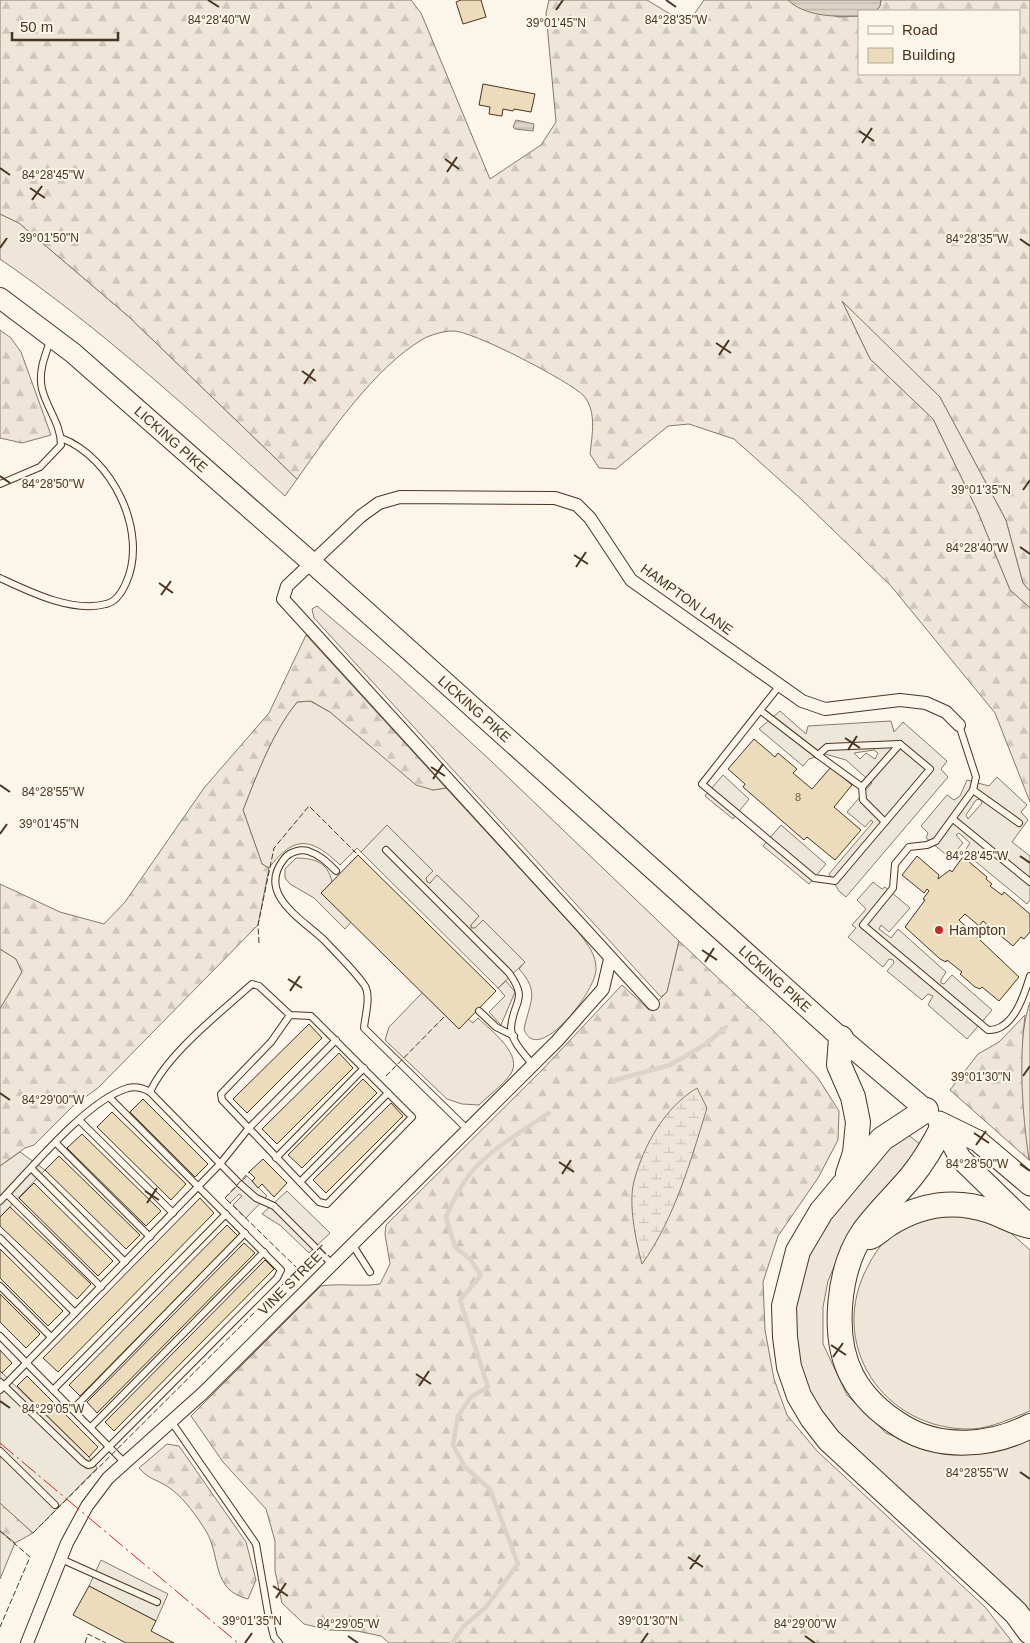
<svg xmlns="http://www.w3.org/2000/svg" width="1030" height="1643" font-family="Helvetica,sans-serif">
<style>
.grass{fill:#ede6d9;stroke:#887966}
.forest{fill:url(#forest-firs);stroke:#887966}
.wetland{fill:url(#wetland-marsh);stroke:#887966}
.parking{fill:#ede7d9;stroke:#887966;fill-rule:evenodd}
.water{fill:url(#water-rules);stroke:#887966}
.lines{fill:none;stroke-linecap:round;stroke-linejoin:round}
.stream{stroke:#dcd4c6;stroke-width:4.5}
.building{fill:#ecdcbc;stroke:#4a3520}
.service-casing{stroke:#4a3520;stroke-width:8}
.minor-casing{stroke:#4a3520;stroke-width:14}
.primary-casing{stroke:#4a3520;stroke-width:22}
.trunk-casing{stroke:#4a3520;stroke-width:23}
.motorway-casing{stroke:#4a3520;stroke-width:26}
.service{stroke:#fbf6e9;stroke-width:6}
.minor{stroke:#fbf6e9;stroke-width:12}
.primary{stroke:#fbf6e9;stroke-width:20}
.trunk{stroke:#fbf6e9;stroke-width:21}
.motorway{stroke:#fbf6e9;stroke-width:24}
.fence{stroke:#4a3520;stroke-width:1;stroke-dasharray:6 2.5;stroke-linecap:butt}
.power{stroke:#c62828;stroke-width:1;stroke-dasharray:18 4 2.5 4;stroke-linecap:butt}
.ticks{fill:none;stroke:#4a3520;stroke-width:2}
.poi-dot{fill:#c62828;stroke:#fbf6e9;stroke-width:2}
.labels{text-anchor:middle;dominant-baseline:central;stroke-width:4;stroke-linejoin:round;paint-order:stroke}
.number-label{font-size:11px;fill:#725f47}
.street-label{font-size:14px;fill:#4a3520;stroke:#fbf6e9}
.poi-label{font-size:14px;fill:#4a3520;stroke:#fbf6e9;text-anchor:start}
.ticks-label{font-size:12px;text-anchor:middle;fill:#4a3520;stroke:#fbf6e9;stroke-width:4;stroke-linejoin:round;paint-order:stroke}
</style>
<defs>
<pattern id="forest-firs" width="22" height="20" patternUnits="userSpaceOnUse" patternTransform="scale(1.25)"><rect width="22" height="20" fill="#ede6d9"/><path d="M5 1l3.5 6h-7zM16 11l3.5 6h-7z" fill="#cdc6ba"/></pattern>
<pattern id="wetland-marsh" width="20" height="14" patternUnits="userSpaceOnUse" patternTransform="scale(1.25)"><rect width="20" height="14" fill="#ede6d9"/><path d="M1 5h8M5 5V1M11 12h8M15 12V8" fill="none" stroke="#cdc6ba"/></pattern>
<pattern id="water-rules" width="6" height="5" patternUnits="userSpaceOnUse" patternTransform="scale(1.25)"><rect width="6" height="5" fill="#dcd4c6"/><path d="M0 2.5h6" fill="none" stroke="#beb7aa"/></pattern>
</defs>
<rect width="100%" height="100%" fill="#fbf6e9"/>
<!-- grass -->
<g class="grass">
<path d="M 0,214 L 19,223 L 128,316 L 297,479 L 285,496 C 193,413 102,329 0,259 Z"/>
<polygon points="841,299 940,397 1006,520 1023,583 1030,591 1030,608 1010,590 977,510 933,419 870,359"/>
<polygon points="317,606 390,668 490,760 679,941 667,992 661,997 314,618 312,609"/>
<path d="M 310,701 L 330,712 L 370,746 L 433,790 L 446,788 L 579,933 C 587,944 596,954 596,968 C 598,989 537,1068 524,1029 C 530,1001 540,992 519,969 L 525,962 L 483,920 L 475,928 L 471,928 L 471,925 L 479,916 L 438,876 L 430,883 L 427,882 L 426,878 L 432,871 L 387,826 L 361,852 L 357,848 L 340,865 C 311,837 294,835 269,868 L 262,864 L 243,810 C 258,772 272,733 297,702 Z"/>
<path d="M 296,858 C 314,858 328,862 332,882 L 322,893 L 351,922 L 345,929 L 314,898 L 290,884 L 285,878 L 285,869 Z"/>
<polygon points="0,949 16,959 22,972 0,1009"/>
<polygon points="506,981 515,992 501,1025 489,1012 505,996 498,988"/>
<path d="M 423,992 L 459,1028 L 468,1019 L 473,1023 L 478,1018 C 490,1030 525,1055 510,1075 C 502,1086 489,1095 479,1105 L 462,1104 L 447,1099 L 385,1040 L 389,1027 Z"/>
<path d="M 1030,1002 L 1030,1161 C 1017,1123 1017,1039 1030,1002 Z"/>
<polygon points="906,1133 921,1145 921,1153 841,1250 828,1281 823,1307 823,1344 847,1395 886,1433 906,1441 1030,1436 1030,1613 831,1429 812,1398 797,1357 792,1319 810,1246 877,1158"/>
<path d="M 959,1211 L 1004,1227 L 1030,1250 L 1030,1411 C 1012,1418 992,1428 972,1429 C 883,1431 825,1343 869,1264 C 878,1247 892,1229 911,1222 C 926,1216 943,1215 959,1211 Z"/>
</g>
<!-- forest -->
<g class="forest">
<path d="M 0,0 L 411,0 L 421,13 L 490,179 L 541,145 L 556,122 L 546,13 L 549,0 L 647,0 L 675,17 L 690,20 L 704,0 L 788,0 L 838,17 L 859,16 L 859,74 L 1019,74 L 1019,11 L 876,11 L 880,6 L 881,0 L 1030,0 L 1030,591 L 1023,583 L 1006,520 L 940,397 L 842,301 L 870,359 L 933,419 L 977,510 L 1010,590 L 1030,608 L 1030,802 L 995,713 L 891,586 L 800,498 L 734,439 L 689,424 L 668,426 L 616,469 L 599,468 L 590,454 C 592,435 597,412 584,396 C 571,382 470,329 452,331 C 444,331 430,335 423,339 C 374,368 330,433 297,479 L 128,316 L 19,223 L 0,214 Z"/>
<polygon points="0,330 11,338 21,352 51,435 22,443 0,438"/>
<path d="M 306,635 L 446,788 L 433,790 L 416,785 L 330,712 L 311,701 L 297,702 C 272,733 258,772 243,810 L 262,864 L 269,868 L 258,925 L 98,1088 L 74,1105 L 34,1145 L 25,1148 L 0,1166 L 0,1009 L 22,972 L 16,959 L 0,949 L 0,884 L 60,912 L 104,924 L 125,902 L 204,788 L 269,713 Z"/>
<path d="M 679,941 L 770,1027 L 818,1078 L 839,1111 L 838,1140 L 818,1178 L 778,1236 L 763,1282 L 765,1330 L 774,1379 L 787,1415 L 817,1451 L 985,1607 L 1013,1643 L 389,1643 L 381,1636 L 357,1631 L 329,1630 L 304,1624 L 282,1603 L 275,1571 L 275,1541 L 266,1509 L 223,1462 L 191,1416 L 321,1286 C 341,1283 360,1287 380,1284 L 390,1264 L 385,1234 L 386,1225 L 542,1070 L 622,985 L 649,1010 L 667,992 Z"/>
<path d="M 1025,1015 C 1019,1064 1022,1111 1029,1160 L 950,1090 L 978,1054 L 999,1042 Z"/>
<path d="M 167,1444 L 179,1446 L 246,1542 L 256,1580 L 248,1599 C 211,1590 221,1556 206,1531 C 197,1517 185,1499 171,1489 C 160,1480 150,1481 139,1468 Z"/>
<polygon points="0,1503 33,1533 15,1543 0,1531"/>
</g>
<!-- wetland -->
<path class="wetland" d="M 697,1088 L 707,1108 C 691,1160 674,1220 642,1264 C 636,1242 628,1204 634,1181 C 644,1145 664,1108 697,1088 Z"/>
<!-- parking -->
<g class="parking">
<path d="M 780,711 L 806,734 L 808,726 L 891,721 L 894,732 L 903,722 L 947,761 L 941,769 L 948,777 L 846,897 L 839,891 L 829,874 L 873,822 L 871,820 L 865,827 L 847,812 L 872,783 L 846,760 L 825,754 L 809,759 L 803,766 L 759,729 ZM 874,750 L 878,753 L 875,759 L 866,753 L 860,759 L 854,753 Z"/>
<polygon points="723,775 749,799 733,819 705,796"/>
<path d="M 997,777 L 1027,805 L 1021,812 L 1028,820 L 1012,842 L 1030,856 L 1030,900 L 1027,904 L 964,852 L 970,843 L 959,833 L 956,835 L 963,843 L 950,858 L 926,838 L 928,833 L 921,826 L 947,795 L 954,800 L 960,796 L 967,780 L 989,786 ZM 980,799 L 982,803 L 968,819 L 966,815 L 976,800 Z"/>
<polygon points="387,825 433,871 426,878 427,882 430,883 437,875 479,916 471,925 471,928 475,928 483,920 525,962 498,988 361,852"/>
<polygon points="781,825 826,864 809,884 763,846"/>
<polygon points="873,882 882,889 885,887 910,908 889,932 881,925 879,929 891,938 898,929 946,972 941,980 941,983 944,984 952,975 992,1010 967,1039 928,1005 933,996 928,994 922,1000 887,971 894,963 893,960 889,959 883,967 848,937 856,928 852,925 866,909 857,900"/>
<polygon points="20,1152 45,1170 0,1217 0,1166"/>
<polygon points="247,1176 267,1196 246,1218 233,1205 242,1196 239,1194 230,1203 225,1198"/>
<polygon points="287,1191 330,1233 309,1253 281,1226 262,1214"/>
<polygon points="0,1371 89,1457 97,1468 33,1533 0,1503"/>
<polygon points="0,1531 15,1543 0,1579"/>
<polygon points="101,1560 168,1594 156,1621 89,1586"/>
</g>
<!-- water -->
<g class="water">
<path d="M 788,0 L 881,0 L 880,6 L 876,11 L 859,11 L 859,16 C 837,17 805,17 788,0 Z"/>
<polygon points="516,120 534,124 533,131 515,129 513,127"/>
</g>
<g class="lines">
<!-- stream -->
<g class="stream">
<polyline points="612,1081 670,1065 706,1044 726,1027"/>
<path d="M 452,1643 L 463,1627 L 486,1607 L 518,1564 L 490,1489 L 465,1467 L 453,1445 L 458,1416 L 471,1397 L 488,1387 L 460,1300 L 481,1275 L 470,1259 L 455,1247 L 446,1217 C 453,1201 462,1182 475,1168 C 496,1146 524,1130 549,1113"/>
</g>
</g>
<!-- building -->
<g class="building">
<polygon points="461,0 481,0 486,17 463,24 456,2"/>
<polygon points="483,84 535,94 531,112 514,109 513,111 503,109 502,116 489,114 490,107 479,105"/>
<polygon points="754,739 775,757 778,753 797,769 793,773 812,789 831,767 852,785 834,807 861,830 835,860 807,837 804,840 743,787 745,784 728,769"/>
<polygon points="358,855 496,991 459,1029 321,893"/>
<polygon points="917,856 939,875 938,879 950,870 952,872 962,858 968,861 987,877 986,879 992,884 990,886 1002,895 1004,892 1030,914 1030,932 1024,939 1021,937 1013,946 983,921 979,926 965,914 959,920 1019,977 999,1001 982,987 980,989 975,987 960,974 962,972 947,960 946,962 940,959 905,927 925,900 923,899 929,891 927,889 924,893 902,875"/>
<polygon points="309,1024 322,1038 247,1113 233,1099"/>
<polygon points="339,1053 353,1068 277,1144 262,1129"/>
<polygon points="363,1079 377,1093 302,1168 288,1155"/>
<polygon points="143,1099 208,1164 195,1177 130,1112"/>
<polygon points="391,1103 403,1116 326,1193 313,1180"/>
<polygon points="112,1112 186,1184 171,1200 97,1127"/>
<polygon points="82,1134 161,1211 146,1226 67,1148"/>
<polygon points="59,1156 140,1235 126,1249 45,1170"/>
<polygon points="263,1159 287,1183 274,1197 262,1184 258,1188 252,1181 255,1178 249,1172"/>
<polygon points="34,1183 113,1261 98,1276 19,1198"/>
<polygon points="200,1198 214,1213 58,1372 43,1358"/>
<polygon points="10,1207 91,1284 77,1299 0,1226 0,1217"/>
<polygon points="227,1225 238,1236 80,1396 69,1385"/>
<polygon points="244,1243 255,1253 97,1413 87,1402"/>
<polygon points="0,1249 63,1311 48,1326 0,1278"/>
<polygon points="265,1260 274,1269 114,1431 105,1422"/>
<polygon points="0,1294 40,1334 26,1348 0,1322"/>
<polygon points="0,1350 12,1363 2,1373 0,1371"/>
<polygon points="27,1376 98,1447 89,1457 17,1386"/>
<polygon points="89,1586 156,1621 151,1631 174,1643 126,1643 73,1615"/>
</g>
<g class="lines">
<defs>
<g id="service">
<path d="M 0,484 L 40,467 L 61,445 C 61,424 47,409 42,389 C 38,372 45,355 51,339"/>
<path d="M 0,578 C 30,592 72,613 106,604 C 116,602 122,592 126,583 C 149,532 112,457 61,438"/>
<polyline points="761,711 818,755 827,747 900,744 930,769 835,881 814,878 702,784 780,685"/>
<path d="M 959,725 L 976,777 L 973,790 L 936,841 L 927,845 L 909,847 L 895,864 L 893,888 L 863,925 L 988,1030 C 1013,1031 1024,996 1030,976"/>
<polyline points="818,755 862,787 863,800 885,822"/>
<polyline points="862,787 900,744"/>
<polyline points="973,790 1019,823"/>
<polyline points="953,819 1030,882"/>
<path d="M 386,850 L 509,973 C 529,1001 513,1000 511,1028 C 511,1041 525,1055 533,1065"/>
<path d="M 336,871 C 327,862 320,855 308,851 C 300,849 289,852 284,859 C 256,894 302,919 324,940 C 337,954 354,970 365,986 C 371,997 365,1016 364,1028 L 467,1129"/>
<polyline points="479,1011 496,1027 514,1036"/>
<path d="M 150,1092 C 168,1053 220,1013 252,984 L 259,986 L 290,1015 L 311,1016 L 412,1117 L 327,1204 L 319,1202 L 222,1100 L 221,1094 L 271,1042 L 290,1015"/>
<polyline points="80,1121 173,1213"/>
<polyline points="56,1143 150,1237"/>
<polyline points="276,1158 364,1068"/>
<polyline points="32,1169 125,1262"/>
<polyline points="300,1182 388,1093"/>
<polyline points="7,1194 101,1287"/>
<path d="M 0,1201 C 31,1169 87,1100 128,1088 C 137,1086 143,1088 150,1092 L 239,1183 L 256,1198 L 274,1206 L 331,1263"/>
<polyline points="0,1238 75,1313"/>
<polyline points="352,1244 370,1272"/>
<polyline points="0,1286 51,1337"/>
<polyline points="0,1336 124,1462"/>
<polyline points="0,1382 83,1462 88,1465 92,1464 277,1278 281,1270 110,1098"/>
<polyline points="0,1390 220,1164 248,1129 336,1040"/>
<polyline points="53,1390 226,1214"/>
<polyline points="73,1409 245,1233"/>
<polyline points="171,1421 256,1544 268,1613 274,1637 279,1643"/>
<polyline points="91,1427 264,1252"/>
<polyline points="0,1451 55,1505"/>
<polyline points="61,1559 157,1602"/>
</g>
<g id="minor">
<polyline points="653,1004 283,599 287,586 361,516 379,503 400,497 555,498 577,505 590,518 631,580 802,701 825,709 900,700 926,703 946,712 959,725"/>
<polyline points="27,1643 67,1543 87,1506 108,1478 203,1393 557,1041 603,989 610,959"/>
</g>
<g id="primary">
<path id="s1" d="M 0,298 L 73,353 L 311,562 L 841,1038 L 926,1110"/>
</g>
<g id="trunk">
<polyline points="939,1122 978,1141 1030,1185"/>
<polyline points="943,1126 960,1158 1030,1226"/>
</g>
<g id="motorway">
<polyline points="841,1038 839,1065 853,1097 858,1122 855,1153 848,1174"/>
<polyline points="926,1110 882,1139 821,1212 798,1251 784,1306 785,1337 789,1367 799,1396 812,1418 829,1440 998,1596 1016,1613 1030,1632"/>
<path d="M 943,1126 C 934,1144 924,1161 911,1177 C 896,1195 878,1212 864,1231 C 838,1268 831,1336 852,1376 C 863,1397 883,1415 903,1427 C 941,1450 992,1446 1030,1426"/>
<path d="M 870,1237 C 877,1234 882,1228 889,1224 C 920,1204 955,1199 990,1211 C 1004,1216 1015,1223 1030,1226"/>
</g>
</defs>
<!-- service casing -->
<use href="#service" class="service-casing"/>
<!-- minor casing -->
<use href="#minor" class="minor-casing"/>
<!-- primary casing -->
<use href="#primary" class="primary-casing"/>
<!-- trunk casing -->
<use href="#trunk" class="trunk-casing"/>
<!-- motorway casing -->
<use href="#motorway" class="motorway-casing"/>
<!-- service -->
<use href="#service" class="service"/>
<!-- minor -->
<use href="#minor" class="minor"/>
<!-- primary -->
<use href="#primary" class="primary"/>
<!-- trunk -->
<use href="#trunk" class="trunk"/>
<!-- motorway -->
<use href="#motorway" class="motorway"/>
<!-- fence -->
<g class="fence">
<polyline points="259,943 258,925 274,848 309,806 358,855"/>
<polyline points="386,1076 446,1015"/>
<polyline points="0,1531 30,1557 0,1627"/>
<polyline points="33,1533 298,1269 225,1198 249,1172"/>
<polyline points="85,1643 88,1634 106,1643"/>
</g>
<!-- power -->
<polyline class="power" points="0,1443 238,1643"/>
</g>
<!-- ticks -->
<path class="ticks" d="M 208,0 L 219,7M 666,0 L 676,7M 556,10 L 563,0M 859,131 L 874,141M 862,143 L 872,128M 445,159 L 459,169M 0,168 L 10,175M 447,172 L 457,157M 30,188 L 45,198M 32,200 L 42,186M 1020,239 L 1030,246M 0,248 L 7,238M 716,343 L 731,353M 719,355 L 729,340M 302,371 L 316,381M 304,384 L 314,369M 0,476 L 10,483M 1023,490 L 1030,480M 1020,547 L 1030,554M 574,555 L 588,564M 576,567 L 586,552M 159,583 L 173,593M 161,595 L 171,581M 845,738 L 860,748M 848,750 L 857,736M 431,767 L 445,776M 433,779 L 443,764M 0,785 L 10,792M 0,834 L 7,824M 1020,856 L 1030,863M 702,950 L 717,960M 705,962 L 714,948M 288,979 L 302,988M 290,991 L 300,976M 1023,1076 L 1030,1066M 0,1093 L 10,1100M 974,1133 L 989,1143M 976,1145 L 986,1131M 559,1162 L 574,1172M 1020,1164 L 1030,1171M 562,1174 L 571,1160M 145,1191 L 159,1200M 147,1203 L 157,1188M 831,1345 L 846,1355M 833,1357 L 843,1343M 416,1374 L 431,1384M 419,1386 L 429,1371M 0,1401 L 10,1408M 1020,1472 L 1030,1479M 688,1557 L 703,1567M 690,1569 L 700,1555M 273,1586 L 288,1596M 276,1598 L 286,1583M 348,1636 L 358,1643M 805,1636 L 815,1643M 245,1643 L 252,1633M 641,1643 L 648,1633"/>
<!-- markers -->
<circle class="poi-dot" cx="939" cy="930" r="5"/>
<g class="labels">
<!-- number labels -->
<g class="number-label">
<text x="798" y="797">8</text>
</g>
<!-- street labels -->
<g class="street-label">
<text stroke="none"><textPath href="#s1" startOffset="222">LICKING PIKE</textPath></text>
<text transform="translate(687 599) rotate(36)">HAMPTON LANE</text>
<text stroke="none"><textPath href="#s1" startOffset="628">LICKING PIKE</textPath></text>
<text stroke="none"><textPath href="#s1" startOffset="1032">LICKING PIKE</textPath></text>
<text transform="translate(293 1280) rotate(-45)">VINE STREET</text>
</g>
<!-- poi labels -->
<g class="poi-label">
<text x="949" y="930">Hampton</text>
</g>
</g>
<g class="ticks-label">
<text x="219" y="24">84°28'40"W</text>
<text x="676" y="24">84°28'35"W</text>
<text x="556" y="27">39°01'45"N</text>
<text x="53" y="179">84°28'45"W</text>
<text x="49" y="242">39°01'50"N</text>
<text x="977" y="243">84°28'35"W</text>
<text x="53" y="488">84°28'50"W</text>
<text x="981" y="494">39°01'35"N</text>
<text x="977" y="552">84°28'40"W</text>
<text x="53" y="796">84°28'55"W</text>
<text x="49" y="828">39°01'45"N</text>
<text x="977" y="860">84°28'45"W</text>
<text x="981" y="1081">39°01'30"N</text>
<text x="53" y="1104">84°29'00"W</text>
<text x="977" y="1168">84°28'50"W</text>
<text x="53" y="1413">84°29'05"W</text>
<text x="977" y="1477">84°28'55"W</text>
<text x="252" y="1625">39°01'35"N</text>
<text x="648" y="1625">39°01'30"N</text>
<text x="348" y="1628">84°29'05"W</text>
<text x="805" y="1628">84°29'00"W</text>
</g>
<!-- legend -->
<rect x="858" y="10" width="162" height="65" fill="#fbf6e9" stroke="#b4a999"/>
<rect x="868" y="26" width="25" height="8" fill="#fbf6e9" stroke="#b4a999"/>
<text x="902" y="35" font-size="15" fill="#4a3520">Road</text>
<rect x="868" y="48" width="25" height="15" fill="#ecdcbc" stroke="#b4a999"/>
<text x="902" y="60" font-size="15" fill="#4a3520">Building</text>
<!-- scale -->
<path d="M12 32v8h106v-8" fill="none" stroke="#4a3520" stroke-width="2.5"/>
<text x="20" y="32" font-size="15" fill="#4a3520" stroke="#fbf6e9" stroke-width="4" paint-order="stroke">50 m</text>
</svg>
